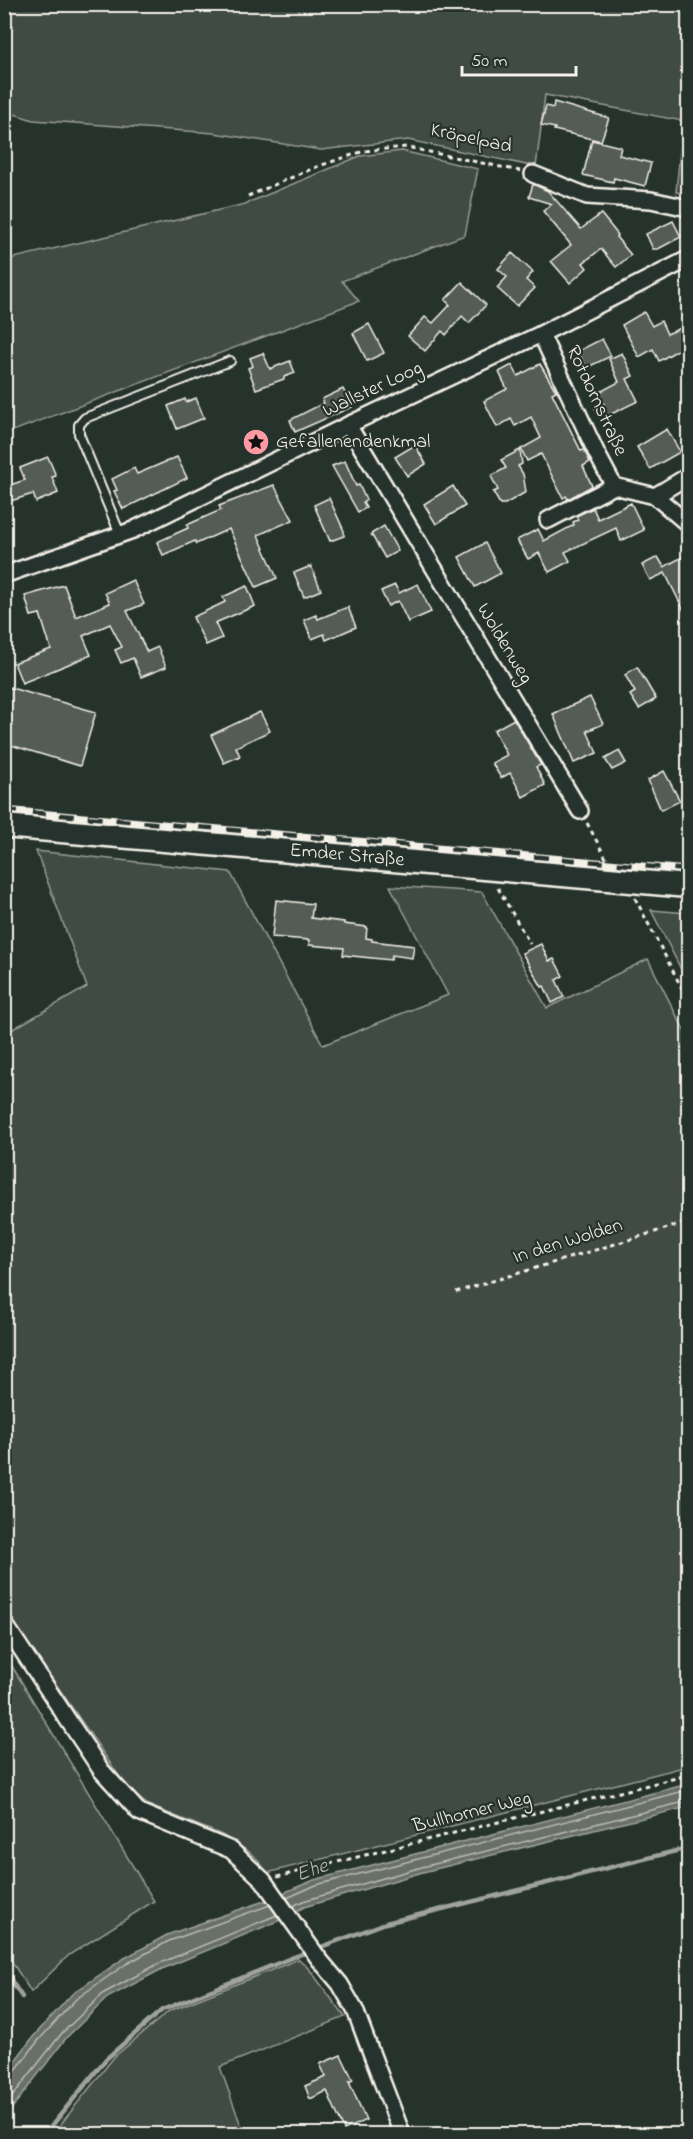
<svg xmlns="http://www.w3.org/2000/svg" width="693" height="2139" font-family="'Indie Flower',sans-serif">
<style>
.green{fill:#414b45;stroke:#9a9e96;stroke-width:1.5}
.water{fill:#676f68;stroke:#9fa39b;stroke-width:1.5}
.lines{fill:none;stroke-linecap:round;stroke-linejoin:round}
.shore{stroke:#bcbdb5;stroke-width:1.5}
.stream{stroke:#9fa39b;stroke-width:4.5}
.building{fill:#525c55;stroke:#f4f1e8;stroke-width:1.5}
.service-casing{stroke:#f4f1e8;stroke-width:12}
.minor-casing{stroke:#f4f1e8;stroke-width:20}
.primary-casing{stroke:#f4f1e8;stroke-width:27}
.path{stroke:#f4f1e8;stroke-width:3;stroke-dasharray:4.5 4.5;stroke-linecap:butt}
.service{stroke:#26332d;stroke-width:8}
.minor{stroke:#26332d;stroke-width:15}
.primary{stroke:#26332d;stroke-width:22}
.rail-casing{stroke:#f4f1e8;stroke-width:7}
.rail{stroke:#26332d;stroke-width:4.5;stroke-dasharray:14;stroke-linecap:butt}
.labels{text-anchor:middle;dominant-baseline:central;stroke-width:4.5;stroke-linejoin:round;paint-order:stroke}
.street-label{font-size:20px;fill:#f4f1e8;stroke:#26332d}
.poi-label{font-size:20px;fill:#f4f1e8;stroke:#26332d;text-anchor:start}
.water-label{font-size:21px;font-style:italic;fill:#bcbdb5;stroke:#26332d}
</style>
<rect width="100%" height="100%" fill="#26332d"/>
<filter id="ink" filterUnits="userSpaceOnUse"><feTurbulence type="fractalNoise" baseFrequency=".0167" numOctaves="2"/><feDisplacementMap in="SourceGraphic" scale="12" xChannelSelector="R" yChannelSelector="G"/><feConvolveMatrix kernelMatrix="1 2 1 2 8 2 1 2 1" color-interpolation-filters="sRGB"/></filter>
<g filter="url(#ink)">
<!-- green -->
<g class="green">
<polygon points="4,5 688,5 688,193 676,192 683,121 545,95 536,167 408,140 321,150 214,133 33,120 5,111"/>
<polygon points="402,151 478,169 465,235 342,281 359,301 5,434 5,260 245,204 360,156"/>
<polygon points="36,851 230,872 323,1045 448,995 390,886 482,892 547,1008 648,959 688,1038 688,1766 267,1873 257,1859 248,1851 222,1835 148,1805 128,1789 5,1610 4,1034 87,987"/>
<polygon points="651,910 688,913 688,983"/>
<polygon points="4,1653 154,1901 69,1955 31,1992 5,1951"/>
<polygon points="299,1959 310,1970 345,2017 220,2067 244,2134 53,2134 114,2057 169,2011"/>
</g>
<!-- water -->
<polygon class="water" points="688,1784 688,1807 423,1872 304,1907 278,1921 162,1969 107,1998 67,2037 5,2117 5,2074 33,2037 72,1994 123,1959 167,1935 264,1901 314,1880"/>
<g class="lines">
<!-- shore -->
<g class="shore">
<polyline points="287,1898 316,1885 688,1790"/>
<polyline points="293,1906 303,1901 422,1867 688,1801"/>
<polyline points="4,2077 12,2075 38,2041 76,1999 126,1964 169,1941 270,1905"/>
<polyline points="4,2107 62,2033 104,1993 160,1963 277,1915"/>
</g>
<!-- stream -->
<g class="stream">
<polyline points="4,1970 22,1997"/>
<polyline points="45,2134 106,2059 162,2010 291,1958 386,1923 688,1848"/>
</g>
</g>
<!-- building -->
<g class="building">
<polygon points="554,102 609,118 601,141 554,130 555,128 541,125 546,106 553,108"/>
<polygon points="592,140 621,147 619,155 651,163 645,186 614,178 613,182 583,175"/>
<polygon points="533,184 548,191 581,229 601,214 618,235 616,237 631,255 616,267 601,249 583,263 587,268 570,283 551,261 571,245 543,211 552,204 529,197"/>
<polygon points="673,221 681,237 658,249 653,249 646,234"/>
<polygon points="512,253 533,272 526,280 535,288 517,306 497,288 507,277 498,269"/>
<polygon points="462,282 486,305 469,323 462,316 446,335 442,331 425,351 408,336 425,317 433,323 450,305 445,300"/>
<polygon points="644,312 652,326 661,321 667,334 688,325 688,344 659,361 653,349 639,357 622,325"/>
<polygon points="369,324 384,353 367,361 353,333"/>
<polygon points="602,339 611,356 586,368 578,351"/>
<polygon points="263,353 270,369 290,361 295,373 284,377 284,379 256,389 248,368 253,366 250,358"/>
<polygon points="622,353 633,376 627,379 638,401 601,419 595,408 604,404 598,393 619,382 609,359"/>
<polygon points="540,364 556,391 552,393 581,451 584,450 590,462 583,466 592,486 568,499 566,496 563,498 541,454 527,461 521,449 541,438 531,417 515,426 511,419 497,427 484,401 507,389 499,372 512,365 518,376"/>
<polygon points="343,389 352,407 295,432 290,420 324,403 322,399"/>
<polygon points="196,398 204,418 177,429 168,406 185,399 186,402"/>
<polygon points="667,429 680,452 650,469 637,447"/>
<polygon points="415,445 426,464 407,476 395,457"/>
<polygon points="520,450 522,464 518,466 523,474 526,492 505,504 500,504 493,492 498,490 491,476 506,468 501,460"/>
<polygon points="48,457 56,476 52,477 58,493 36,502 33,494 4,503 4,487 25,480 20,468"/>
<polygon points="177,457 187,478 123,509 114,491 117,490 112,479 134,468 137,474"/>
<polygon points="345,461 356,486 359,485 366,500 363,502 366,508 358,512 332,466"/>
<polygon points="274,485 293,520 258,535 277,578 256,587 229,529 196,544 195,541 163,555 157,542 188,528 187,525 221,510 219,506"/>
<polygon points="453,486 465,506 436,524 424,504"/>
<polygon points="329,498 344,531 344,536 330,541 314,505"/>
<polygon points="631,503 644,530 621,541 616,528 565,552 570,561 549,572 539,553 528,559 517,540 538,529 544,541 574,525 573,522 578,520 576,516 593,508 598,519"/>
<polygon points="384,526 398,551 385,558 371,534"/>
<polygon points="485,543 501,573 475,587 459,557"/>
<polygon points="688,554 688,619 665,573 650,580 642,565 658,557 664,567"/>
<polygon points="311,566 321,590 304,597 294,573"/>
<polygon points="133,580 144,604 127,611 147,652 158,647 166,667 141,677 133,658 121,663 115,650 122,647 110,624 83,636 91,655 22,683 14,663 51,649 40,614 31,616 25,596 64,585 76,617 110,603 105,593"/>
<polygon points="418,584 431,612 408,622 398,601 388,606 381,591 395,585 399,593"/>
<polygon points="247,586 255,606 215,623 222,638 206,645 193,617 225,602 223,597"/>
<polygon points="348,607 356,627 326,640 324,634 312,639 304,620 316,615 318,619"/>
<polygon points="637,667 656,699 639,709 630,695 635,692 625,675"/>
<polygon points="4,686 96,712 80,766 4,743"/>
<polygon points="590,697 603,724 587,731 597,753 574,763 553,714"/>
<polygon points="260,712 270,731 236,747 240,756 224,763 211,735"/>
<polygon points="514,719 541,765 536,767 545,785 523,797 510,773 501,778 492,763 507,755 494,730"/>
<polygon points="619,751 626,763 612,770 605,759"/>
<polygon points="664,771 680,801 661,810 648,780"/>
<polygon points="276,900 313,904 311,918 344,922 344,924 367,927 366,938 372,939 372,941 414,946 412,958 392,955 391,960 343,955 344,948 309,945 309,940 272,937"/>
<polygon points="541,944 549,961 554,959 563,976 556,980 564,997 552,1003 544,986 542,987 522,953"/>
<polygon points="341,2055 353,2080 349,2082 366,2120 344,2130 327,2091 310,2099 305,2086 326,2077 320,2064"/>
</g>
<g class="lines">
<defs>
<polyline id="service" points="120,534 79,434 79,425 85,418 230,361"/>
<g id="minor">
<polyline points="533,174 587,196 651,200 688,208"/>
<polyline points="541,334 597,454 614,486 655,496 688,524"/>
<polyline points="348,425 580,811"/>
<polyline points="655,496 688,476"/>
<polyline points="548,520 614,486"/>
<polyline points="4,575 133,530 348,425 541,334 688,259"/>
<polyline points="4,1623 101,1770 139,1812 231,1850 263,1880 319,1959 340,1984 355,2010 402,2134"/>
</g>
<polyline id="primary" points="4,826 688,886"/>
</defs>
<!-- service casing -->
<use href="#service" class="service-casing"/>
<!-- minor casing -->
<use href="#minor" class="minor-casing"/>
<!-- primary casing -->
<use href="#primary" class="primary-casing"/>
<!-- path -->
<g class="path">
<polyline points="248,196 319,166 364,151 406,147 520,171"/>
<polyline points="587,823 608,862"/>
<polyline points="498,888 530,944"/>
<polyline points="635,898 688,1000"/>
<polyline points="456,1292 688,1222"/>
<polyline points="277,1877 688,1775"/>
</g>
<!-- service -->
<use href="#service" class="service"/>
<!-- minor -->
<use href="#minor" class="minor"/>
<!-- primary -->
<use href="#primary" class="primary"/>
<defs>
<polyline id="rail" points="4,810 688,870"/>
</defs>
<!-- rail casing -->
<use href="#rail" class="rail-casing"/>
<!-- rail -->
<use href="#rail" class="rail"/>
</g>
</g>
<!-- icons -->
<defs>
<symbol id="sight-disc" viewBox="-11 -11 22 22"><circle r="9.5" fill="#ff9aa2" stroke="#26332d"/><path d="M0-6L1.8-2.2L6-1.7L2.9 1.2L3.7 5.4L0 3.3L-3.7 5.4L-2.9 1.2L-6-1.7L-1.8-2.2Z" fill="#111"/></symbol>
</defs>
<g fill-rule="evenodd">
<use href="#sight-disc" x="241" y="427" width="30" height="30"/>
</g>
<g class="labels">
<!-- street labels -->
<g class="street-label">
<text transform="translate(471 139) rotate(12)">Kröpelpad</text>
<text transform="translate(373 390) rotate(-25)">Wallster Loog</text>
<text transform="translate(596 401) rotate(65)">Rotdornstraße</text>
<text transform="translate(504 644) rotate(59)">Woldenweg</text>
<text transform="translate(347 856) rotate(5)">Emder Straße</text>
<text transform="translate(568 1242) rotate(-17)">In den Wolden</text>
<text transform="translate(472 1813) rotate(-14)">Bullhorner Weg</text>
</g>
<!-- poi labels -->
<g class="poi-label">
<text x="276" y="442">Gefallenendenkmal</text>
</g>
<!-- water labels -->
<g class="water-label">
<text transform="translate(312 1871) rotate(-19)">Ehe</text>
</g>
</g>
<!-- margin -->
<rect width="693" height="2139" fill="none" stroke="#26332d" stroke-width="24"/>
<rect x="12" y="12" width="669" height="2115" fill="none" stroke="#f4f1e8" stroke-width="2" filter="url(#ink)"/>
<!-- scale -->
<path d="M462 66v9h114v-9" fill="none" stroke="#f4f1e8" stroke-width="3"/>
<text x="471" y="66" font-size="18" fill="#f4f1e8" stroke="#26332d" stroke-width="4.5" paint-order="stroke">50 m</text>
</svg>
